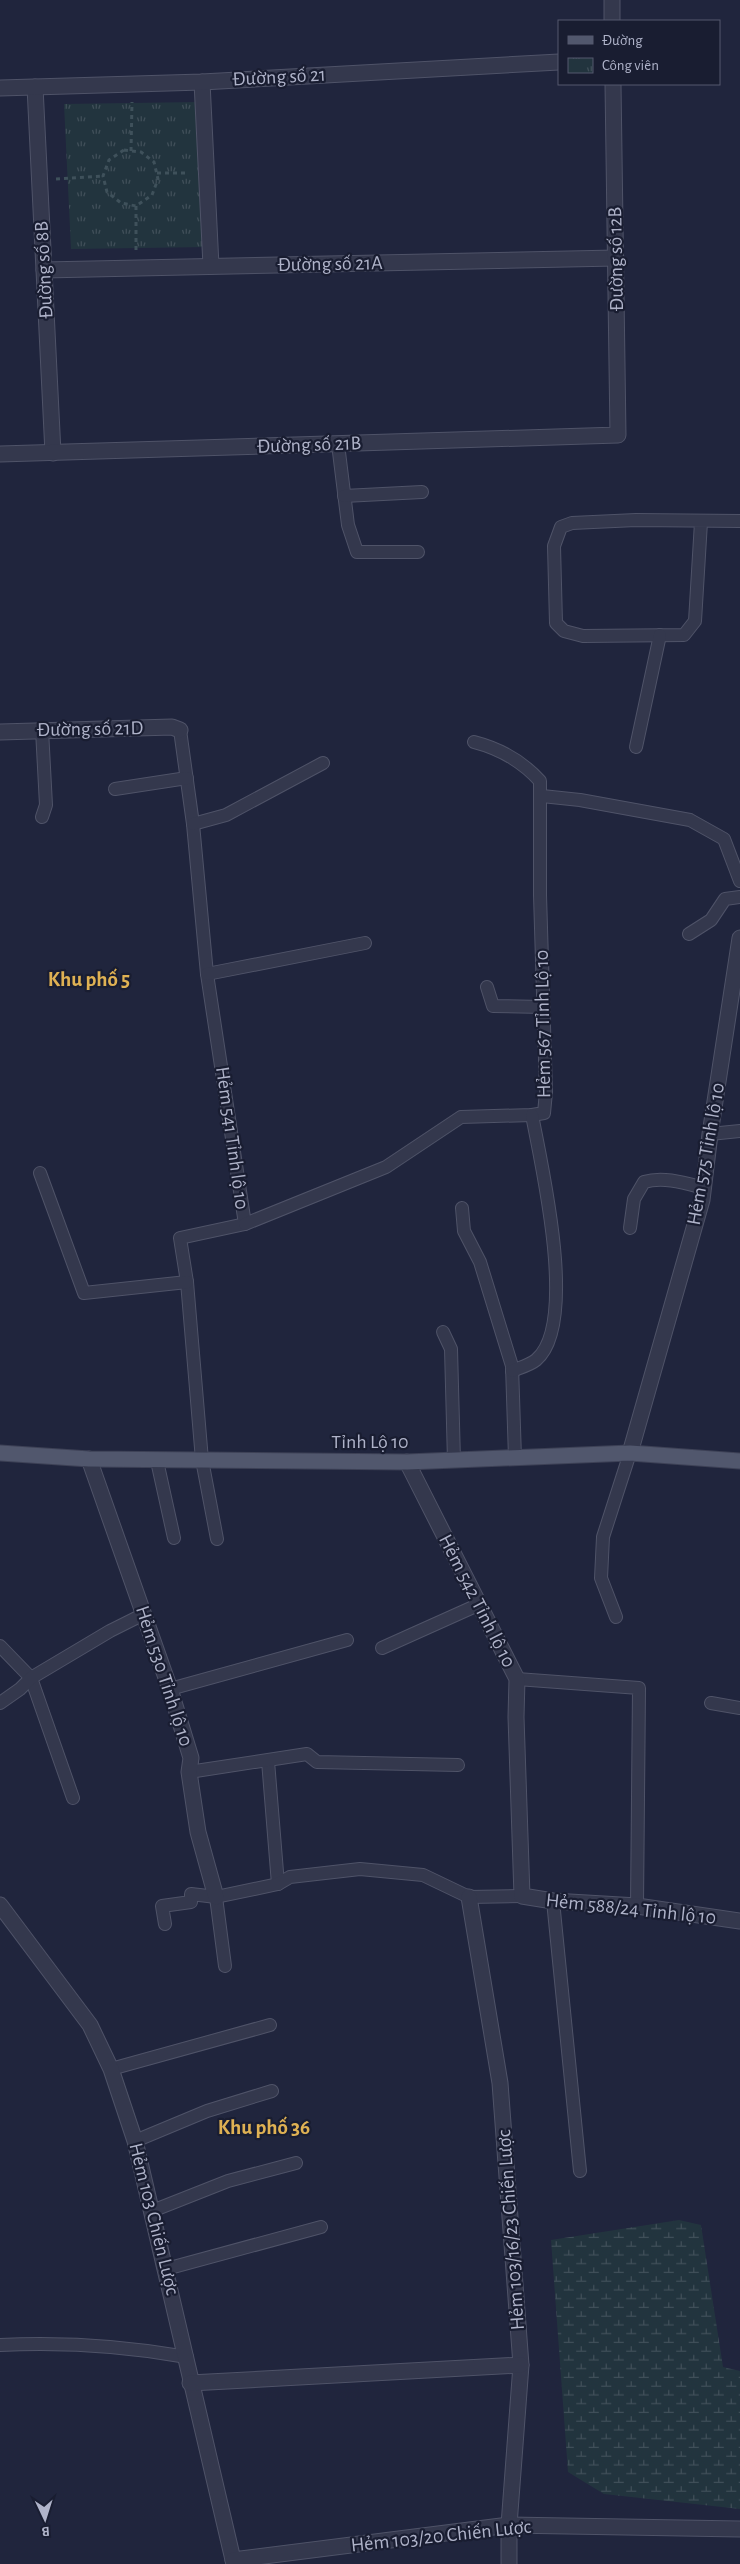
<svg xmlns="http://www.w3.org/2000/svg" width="740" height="2564" font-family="'Alegreya Sans',sans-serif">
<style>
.wetland{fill:url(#wetland-marsh)}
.park{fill:url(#park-tufts)}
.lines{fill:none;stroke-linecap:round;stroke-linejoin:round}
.service-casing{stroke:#4f5368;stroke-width:14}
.minor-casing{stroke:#4f5368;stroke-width:17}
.primary-casing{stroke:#3d4156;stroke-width:17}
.path{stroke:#3f515b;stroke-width:3;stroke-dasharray:4 4;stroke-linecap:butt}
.service{stroke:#34384d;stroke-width:12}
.minor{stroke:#34384d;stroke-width:15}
.primary{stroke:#51576d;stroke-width:15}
.labels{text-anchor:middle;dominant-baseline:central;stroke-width:4.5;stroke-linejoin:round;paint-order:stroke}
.street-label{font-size:20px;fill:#afb3c9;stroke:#191d31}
.neighbourhood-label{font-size:21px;font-weight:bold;fill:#dfb153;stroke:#191d31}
</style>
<defs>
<pattern id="wetland-marsh" width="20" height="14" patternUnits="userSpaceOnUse" patternTransform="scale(1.25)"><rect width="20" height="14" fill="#22343e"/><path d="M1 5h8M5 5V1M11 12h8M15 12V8" fill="none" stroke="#404f59"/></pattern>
<pattern id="park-tufts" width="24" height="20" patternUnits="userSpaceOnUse" patternTransform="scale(1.25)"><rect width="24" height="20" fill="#22343e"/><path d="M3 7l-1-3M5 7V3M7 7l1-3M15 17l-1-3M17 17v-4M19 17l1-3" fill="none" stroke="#404f59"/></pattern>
</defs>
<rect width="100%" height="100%" fill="#20253d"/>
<!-- wetland -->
<polygon class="wetland" points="679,2220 701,2225 723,2367 740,2371 740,2509 604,2494 568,2472 551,2240"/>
<!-- park -->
<polygon class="park" points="199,102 208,247 71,249 64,104"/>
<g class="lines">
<defs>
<g id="service">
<polyline points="338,444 348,525 357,552 418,552"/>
<polyline points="344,496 422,492"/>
<polyline points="701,522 695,621 684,635 583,636 564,631 556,623 554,546 561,527 572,523 636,520 740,521"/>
<polyline points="180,730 193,824 207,974 245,1224 180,1238 187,1282 202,1460 217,1539"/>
<polyline points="636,747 660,635"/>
<polyline points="115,789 187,778"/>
<polyline points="542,796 580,800 690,820 724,839 740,881"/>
<polyline points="42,817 46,805 42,730"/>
<polyline points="193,824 226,815 323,763"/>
<polyline points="689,934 711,920 725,899 740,897"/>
<polyline points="207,974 365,943"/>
<polyline points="487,987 493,1006 543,1007"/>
<polyline points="710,1134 740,1131"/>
<polyline points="40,1173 84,1293 187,1282"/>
<polyline points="462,1208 464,1231 480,1262 512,1366 515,1458"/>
<path d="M 245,1224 L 386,1167 L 461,1117 L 532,1115 L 544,1113 L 546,1092 L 540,895 L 540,781 C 522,761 501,749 474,742"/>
<path d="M 630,1228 L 634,1199 L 644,1182 C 663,1176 685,1183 704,1188"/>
<polyline points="443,1332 451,1349 454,1461"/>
<path d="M 512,1371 C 519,1368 530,1365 536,1360 C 579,1324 541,1164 532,1115"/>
<polyline points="157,1461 174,1538"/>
<polyline points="616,1617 601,1578 603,1537 630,1453"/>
<polyline points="0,1646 31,1678 73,1798"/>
<polyline points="382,1648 480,1604"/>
<polyline points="517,1679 639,1688 637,1906"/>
<polyline points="170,1689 347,1640"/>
<polyline points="0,1703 20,1689 31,1678 110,1631 144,1614"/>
<polyline points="711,1703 740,1708"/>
<polyline points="268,1761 278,1884"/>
<polyline points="189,1772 307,1754 317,1762 458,1765"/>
<polyline points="216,1897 225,1966"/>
<polyline points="553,1901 580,2171"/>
<polyline points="165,1924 162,1906 191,1902 191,1894 216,1897 278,1884 290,1877 360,1869 423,1875 469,1897 522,1896"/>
<polyline points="111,2069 270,2025"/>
<polyline points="135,2141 207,2111 272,2091"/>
<polyline points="152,2211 228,2181 296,2163"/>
<polyline points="166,2269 321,2227"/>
<path d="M 0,2345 C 62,2342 125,2346 187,2357"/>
</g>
<g id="minor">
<polyline points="612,21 612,0"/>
<polyline points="202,82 211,266"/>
<polyline points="35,87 53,453"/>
<polyline points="0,88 202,82 559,62"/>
<polyline points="44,270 616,258"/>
<polyline points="0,454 618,435 613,84"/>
<polyline points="0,732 172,727 180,730"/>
<polyline points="630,1453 702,1200 710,1134 740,938"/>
<polyline points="89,1459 170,1689 191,1758 189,1772 198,1832 216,1897"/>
<polyline points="407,1462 517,1679 516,1717 522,1896 553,1901 637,1906 740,1921"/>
<polyline points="469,1897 500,2083 521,2365 509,2525 509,2564"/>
<polyline points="0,1905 90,2025 111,2069 135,2141 234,2564"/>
<polyline points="190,2383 521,2365"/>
<polyline points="233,2560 509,2525 740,2529"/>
</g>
<polyline id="primary" points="0,1453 89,1459 407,1462 630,1453 740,1461"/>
</defs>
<!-- service casing -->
<use href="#service" class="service-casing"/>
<!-- minor casing -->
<use href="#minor" class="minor-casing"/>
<!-- primary casing -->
<use href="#primary" class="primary-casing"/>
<!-- path -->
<g class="path">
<polygon points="124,150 141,152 154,162 158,179 152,195 136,206 121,203 107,192 103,176 109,160"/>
<polyline points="131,151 132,102"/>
<polyline points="157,173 189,173"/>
<polyline points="56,179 103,176"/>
<polyline points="136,206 136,251"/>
</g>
<!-- service -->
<use href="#service" class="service"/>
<!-- minor -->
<use href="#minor" class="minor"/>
<!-- primary -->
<use href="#primary" class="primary"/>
</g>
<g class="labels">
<!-- street labels -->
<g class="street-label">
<text transform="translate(279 77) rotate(-3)">Đường số 21</text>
<text transform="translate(616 259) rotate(-91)">Đường số 12B</text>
<text transform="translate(330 264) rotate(-1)">Đường số 21A</text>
<text transform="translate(44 270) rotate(-93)">Đường số 8B</text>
<text transform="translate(309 445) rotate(-2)">Đường số 21B</text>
<text transform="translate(90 729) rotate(-1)">Đường số 21D</text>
<text transform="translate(543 1024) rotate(-91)">Hẻm 567 Tỉnh Lộ 10</text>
<text transform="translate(232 1138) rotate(82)">Hẻm 541 Tỉnh lộ 10</text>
<text transform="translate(706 1154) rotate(-80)">Hẻm 575 Tỉnh lộ 10</text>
<text x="370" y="1442">Tỉnh Lộ 10</text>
<text transform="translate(477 1601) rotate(63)">Hẻm 542 Tỉnh lộ 10</text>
<text transform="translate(164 1676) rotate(72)">Hẻm 530 Tỉnh lộ 10</text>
<text transform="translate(631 1909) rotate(6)">Hẻm 588/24 Tỉnh lộ 10</text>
<text transform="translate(154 2219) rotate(76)">Hẻm 103 Chiến Lược</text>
<text transform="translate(511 2230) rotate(-94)">Hẻm 103/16/23 Chiến Lược</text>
<text transform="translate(441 2536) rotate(-6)">Hẻm 103/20 Chiến Lược</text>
</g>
<!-- neighbourhood labels -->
<g class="neighbourhood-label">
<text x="89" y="979">Khu phố 5</text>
<text x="264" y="2127">Khu phố 36</text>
</g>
</g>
<!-- legend -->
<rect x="558" y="20" width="162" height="65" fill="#191d31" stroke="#55596e"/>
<rect x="568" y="36" width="25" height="8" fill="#51576d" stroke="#55596e"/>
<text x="602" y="45" font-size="15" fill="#afb3c9">Đường</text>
<rect x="568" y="58" width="25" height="15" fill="url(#park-tufts)" stroke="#55596e"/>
<text x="602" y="70" font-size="15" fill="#afb3c9">Công viên</text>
<!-- north arrow -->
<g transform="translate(45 2519) rotate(176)" stroke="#191d31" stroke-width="4" paint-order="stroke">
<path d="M0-4L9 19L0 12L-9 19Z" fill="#afb3c9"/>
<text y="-8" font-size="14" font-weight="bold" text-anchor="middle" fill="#afb3c9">B</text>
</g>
</svg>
